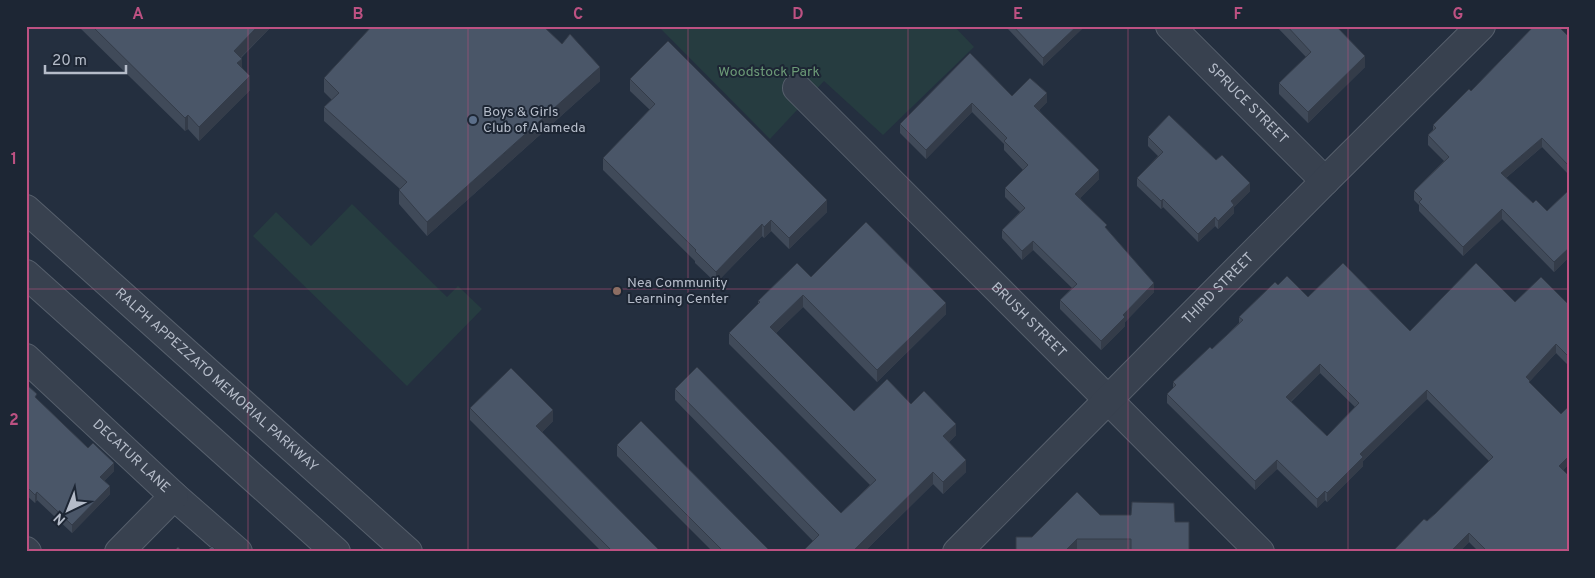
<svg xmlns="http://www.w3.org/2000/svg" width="1595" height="578" font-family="Overpass,sans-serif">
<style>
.green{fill:#263c40}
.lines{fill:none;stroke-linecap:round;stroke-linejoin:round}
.minor-casing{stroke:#565f6c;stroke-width:30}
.minor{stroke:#38414f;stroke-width:28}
.wall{fill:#404a59;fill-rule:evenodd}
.shaded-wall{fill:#343c49}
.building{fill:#4a5668;stroke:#343c49;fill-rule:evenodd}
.grid{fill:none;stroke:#bd5182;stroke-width:1;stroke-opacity:0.55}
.service-dot{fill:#5c6f8a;stroke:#1d2634;stroke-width:2}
.education-dot{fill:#8d6e63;stroke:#1d2634;stroke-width:2}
.labels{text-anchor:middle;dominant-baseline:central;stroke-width:4;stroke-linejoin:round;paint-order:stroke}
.park-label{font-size:14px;fill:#6c9a77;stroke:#1d2634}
.street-label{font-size:14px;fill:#b5bcc9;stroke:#1d2634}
.poi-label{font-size:14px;fill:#b5bcc9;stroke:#1d2634;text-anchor:start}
.neatline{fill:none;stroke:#bd5182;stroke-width:2}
.grid-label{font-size:16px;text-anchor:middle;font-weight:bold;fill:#bd5182}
</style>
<rect width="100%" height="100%" fill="#242f3f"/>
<!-- green -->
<g class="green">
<polygon points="658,26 954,26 974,47 883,135 824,81 770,139"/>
<polygon points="352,204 447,297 458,286 482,309 407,386 253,236 276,212 311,246"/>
</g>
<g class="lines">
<defs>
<g id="minor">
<path id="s1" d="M 1170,26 L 1325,181"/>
<path id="s2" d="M 797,88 L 1260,552"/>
<path id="s3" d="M 26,209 L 408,552"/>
<polyline points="26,274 336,552"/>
<path id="s4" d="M 26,358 L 174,496 L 238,552"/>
<polyline points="26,551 27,552"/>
<polyline points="119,552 174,496"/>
<path id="s5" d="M 957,552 L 1325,181 L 1481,26"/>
</g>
</defs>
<!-- minor casing -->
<use href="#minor" class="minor-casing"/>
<!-- minor -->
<use href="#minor" class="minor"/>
</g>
<!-- wall -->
<g class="wall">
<polygon points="78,26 272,26 241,58 242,67 250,90 199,141 188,129 185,131"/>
<polygon points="1008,26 1085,26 1043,66 1008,29"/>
<polygon points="1276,26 1336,26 1365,67 1308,123 1279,94 1279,83 1306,57"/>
<polygon points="1569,37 1569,175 1542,147 1506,178 1533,203 1547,211 1569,190 1569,257 1554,272 1502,219 1463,256 1419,211 1419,205 1414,200 1414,191 1444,161 1428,145 1428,135 1433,130 1433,125 1471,91"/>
<polygon points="970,53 1012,96 1047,102 1039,110 1099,179 1080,198 1107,230 1154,292 1125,322 1125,326 1101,350 1060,309 1060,300 1072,288 1033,250 1022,260 1002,238 1002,230 1020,212 1005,197 1005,188 1023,170 1004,150 1004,144 972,112 926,159 900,133 900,124"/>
<polygon points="324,78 600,81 427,236 399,204 399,190 400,189 324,121 324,107 332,100 324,92"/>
<polygon points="630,79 827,212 789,249 771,231 764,238 762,236 716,283 695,263 695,261 603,170 603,158 650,110 630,91"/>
<polygon points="1148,137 1216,160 1250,191 1234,207 1234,213 1218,229 1215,226 1198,242 1163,207 1161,209 1137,186 1137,178 1158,156 1148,146"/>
<polygon points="811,277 946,314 877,382 803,307 776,333 854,411 911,404 956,435 949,442 966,472 943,494 933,484 864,552 802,552 813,541 675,400 675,389 841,513 870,485 729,344 729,333 758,304 758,301"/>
<path d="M 1278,285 L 1308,297 L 1410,331 L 1515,302 L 1569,305 L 1569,366 L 1556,353 L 1530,381 L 1530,383 L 1561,414 L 1569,406 L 1569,464 L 1563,470 L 1569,552 L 1479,552 L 1469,542 L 1459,552 L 1392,552 L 1436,513 L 1489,461 L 1427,399 L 1363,461 L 1363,466 L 1327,502 L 1325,500 L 1317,508 L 1277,469 L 1255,490 L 1167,403 L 1167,394 L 1173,388 L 1173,382 L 1212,349 L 1239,323 L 1239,317 ZM 1320,373 L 1355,407 L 1327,436 L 1291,402 Z"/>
<polygon points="26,384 37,399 88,448 114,471 104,481 110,494 72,533 37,500 35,503 26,495"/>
<polygon points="470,408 553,421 542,432 661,552 602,552 470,420"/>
<polygon points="617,445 771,552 713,552 617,456"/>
<polygon points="1100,515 1131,515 1131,551 1077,550 1032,537"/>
</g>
<!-- shaded-wall -->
<g class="shaded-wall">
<polygon points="258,26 272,26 234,64 234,51"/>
<polygon points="1077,26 1085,26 1043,66 1043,58"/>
<polygon points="1365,56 1365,67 1308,123 1308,112"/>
<polygon points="242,59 242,72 237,63"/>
<polygon points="600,67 600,81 427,236 427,222"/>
<polygon points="250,76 250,90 199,141 199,127"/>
<polygon points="1047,93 1047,102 1034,115 1034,106"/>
<polygon points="972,103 972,112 926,159 926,150"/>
<polygon points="188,115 188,129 185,131 185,118"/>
<polygon points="1542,138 1542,147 1501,182 1501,173"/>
<polygon points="1099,170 1099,179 1075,203 1075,194"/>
<polygon points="1250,183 1250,191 1234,207 1234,213 1218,229 1218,221 1231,201"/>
<polygon points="1163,199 1163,207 1161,209 1161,201"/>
<polygon points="827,200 827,212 789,249 789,238"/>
<polygon points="1502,209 1502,219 1463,256 1463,247"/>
<polygon points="1215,217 1215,226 1198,242 1198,234"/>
<polygon points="771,220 771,231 764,238 764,227"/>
<polygon points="762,224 762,236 716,283 716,272"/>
<polygon points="1033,241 1033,250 1022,260 1022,251"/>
<polygon points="1569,248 1569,257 1554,272 1554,262"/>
<polygon points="1154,283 1154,292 1125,322 1125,326 1101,350 1101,341 1123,315"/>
<polygon points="803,295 803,307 770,339 770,327"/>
<polygon points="946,303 946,314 877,382 877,370"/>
<polygon points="1556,344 1556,353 1530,381 1530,390 1526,377"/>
<polygon points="1320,364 1320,373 1286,406 1286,397"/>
<polygon points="1427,390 1427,399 1363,461 1363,466 1327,502 1327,493 1360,454"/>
<polygon points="553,410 553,421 536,438 536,426"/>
<polygon points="956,424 956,435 943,448 943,436"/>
<polygon points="1569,456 1569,464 1559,475 1559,466"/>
<polygon points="966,460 966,472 943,494 943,482"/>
<polygon points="1277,460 1277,469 1255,490 1255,481"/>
<polygon points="114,463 114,471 100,485 100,477"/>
<polygon points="933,472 933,484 864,552 852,552"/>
<polygon points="110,486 110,494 72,533 72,525"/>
<polygon points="1325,491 1325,500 1317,508 1317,499"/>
<polygon points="37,492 37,500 35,503 35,495"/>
<polygon points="1469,533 1469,542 1459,552 1450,552"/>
<polygon points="1077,539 1077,550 1075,552 1064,552"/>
</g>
<!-- building -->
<g class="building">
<polygon points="92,26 258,26 234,51 242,59 237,63 250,76 199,127 188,115 185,118"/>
<polygon points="372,26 543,26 562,44 570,34 600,67 427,222 399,190 407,182 324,107 339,93 324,78"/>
<polygon points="1013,26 1077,26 1043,58"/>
<polygon points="1287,26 1336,26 1365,56 1308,112 1279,83 1311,52"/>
<polygon points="1534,26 1558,26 1569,37 1569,166 1542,138 1501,173 1533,203 1536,200 1547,211 1569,190 1569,248 1554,262 1502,209 1463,247 1419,202 1422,199 1414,191 1449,157 1428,135 1436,128 1433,125 1469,89 1471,91"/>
<polygon points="668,41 827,200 789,238 771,220 764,227 762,224 716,272 695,251 696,250 603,158 655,104 630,79"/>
<polygon points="970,53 1012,96 1030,78 1047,93 1034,106 1099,170 1075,194 1107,225 1105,227 1154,283 1123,315 1125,317 1101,341 1060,300 1077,284 1033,241 1022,251 1002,230 1025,208 1005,188 1028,165 1004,141 1007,138 972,103 926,150 900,124"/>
<polygon points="1169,115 1216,160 1222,155 1250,183 1231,201 1234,205 1218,221 1215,217 1198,234 1163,199 1161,201 1137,178 1163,152 1148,137"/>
<polygon points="866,222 946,303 877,370 803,295 770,327 854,411 887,379 911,404 924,391 956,424 943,436 966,460 943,482 933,472 852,552 802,552 819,535 675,389 697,367 841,513 876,480 729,333 760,302 758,301 797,263 811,277"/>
<path d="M 1343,263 L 1410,331 L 1476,263 L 1515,302 L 1541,277 L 1569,305 L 1569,357 L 1556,344 L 1526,377 L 1530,381 L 1529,382 L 1561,414 L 1569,406 L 1569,456 L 1559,466 L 1569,476 L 1569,552 L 1488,552 L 1469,533 L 1450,552 L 1392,552 L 1424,519 L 1427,521 L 1436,513 L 1493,457 L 1427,390 L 1360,454 L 1363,457 L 1327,493 L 1325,491 L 1317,499 L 1277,460 L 1255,481 L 1167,394 L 1176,385 L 1173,382 L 1210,347 L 1212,349 L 1243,320 L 1239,317 L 1275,282 L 1278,285 L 1287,276 L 1308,297 ZM 1320,364 L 1359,403 L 1327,436 L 1286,397 Z"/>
<polygon points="511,368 553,410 536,426 661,552 613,552 470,408"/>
<polygon points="26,384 37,394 35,397 88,448 93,443 114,463 100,477 110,486 72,525 37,492 35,495 26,486"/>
<polygon points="641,421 771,552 724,552 617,445"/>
<polygon points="1077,492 1100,515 1131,515 1132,502 1174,503 1175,522 1189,522 1189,552 1131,552 1131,539 1077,539 1064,552 1016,552 1016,537 1032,537"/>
<polygon points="212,546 218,552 206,552"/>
<polygon points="178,547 182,552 173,552"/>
</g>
<!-- grid -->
<path class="grid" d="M 248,26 L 248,552M 468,26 L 468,552M 688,26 L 688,552M 908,26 L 908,552M 1128,26 L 1128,552M 1348,26 L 1348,552M 26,289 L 1569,289"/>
<!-- markers -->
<circle class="service-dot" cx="473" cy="120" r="5"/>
<circle class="education-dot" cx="617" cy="291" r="5"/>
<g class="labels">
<!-- park labels -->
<g class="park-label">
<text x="769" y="72">Woodstock Park</text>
</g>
<!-- street labels -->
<g class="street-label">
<text stroke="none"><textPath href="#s1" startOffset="110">SPRUCE STREET</textPath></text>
<text stroke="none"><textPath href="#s5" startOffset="371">THIRD STREET</textPath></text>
<text stroke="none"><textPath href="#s2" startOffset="328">BRUSH STREET</textPath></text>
<text stroke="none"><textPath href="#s3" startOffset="256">RALPH APPEZZATO MEMORIAL PARKWAY</textPath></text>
<text stroke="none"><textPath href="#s4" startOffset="144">DECATUR LANE</textPath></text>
</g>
<!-- poi labels -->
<g class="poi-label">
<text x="483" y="112">Boys &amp; Girls<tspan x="483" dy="16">Club of Alameda</tspan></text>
<text x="627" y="283">Nea Community<tspan x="627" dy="16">Learning Center</tspan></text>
</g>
</g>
<!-- border -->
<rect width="1595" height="578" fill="none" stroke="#1d2634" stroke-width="55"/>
<!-- north arrow -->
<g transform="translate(68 510) rotate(223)" stroke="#1d2634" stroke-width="4" paint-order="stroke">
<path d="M0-4L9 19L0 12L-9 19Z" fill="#b5bcc9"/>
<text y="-8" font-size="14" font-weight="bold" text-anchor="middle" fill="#b5bcc9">N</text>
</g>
<!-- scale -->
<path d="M45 65v8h81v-8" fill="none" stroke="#b5bcc9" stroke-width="2.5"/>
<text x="52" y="65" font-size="15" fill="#b5bcc9" stroke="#1d2634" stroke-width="4" paint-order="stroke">20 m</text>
<rect x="28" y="28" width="1540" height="522" class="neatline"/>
<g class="grid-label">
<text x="138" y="19">A</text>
<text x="358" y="19">B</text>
<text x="578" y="19">C</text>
<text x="798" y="19">D</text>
<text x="1018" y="19">E</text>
<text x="1238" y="19">F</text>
<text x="1458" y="19">G</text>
<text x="14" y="164">1</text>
<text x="14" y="425">2</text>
</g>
</svg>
